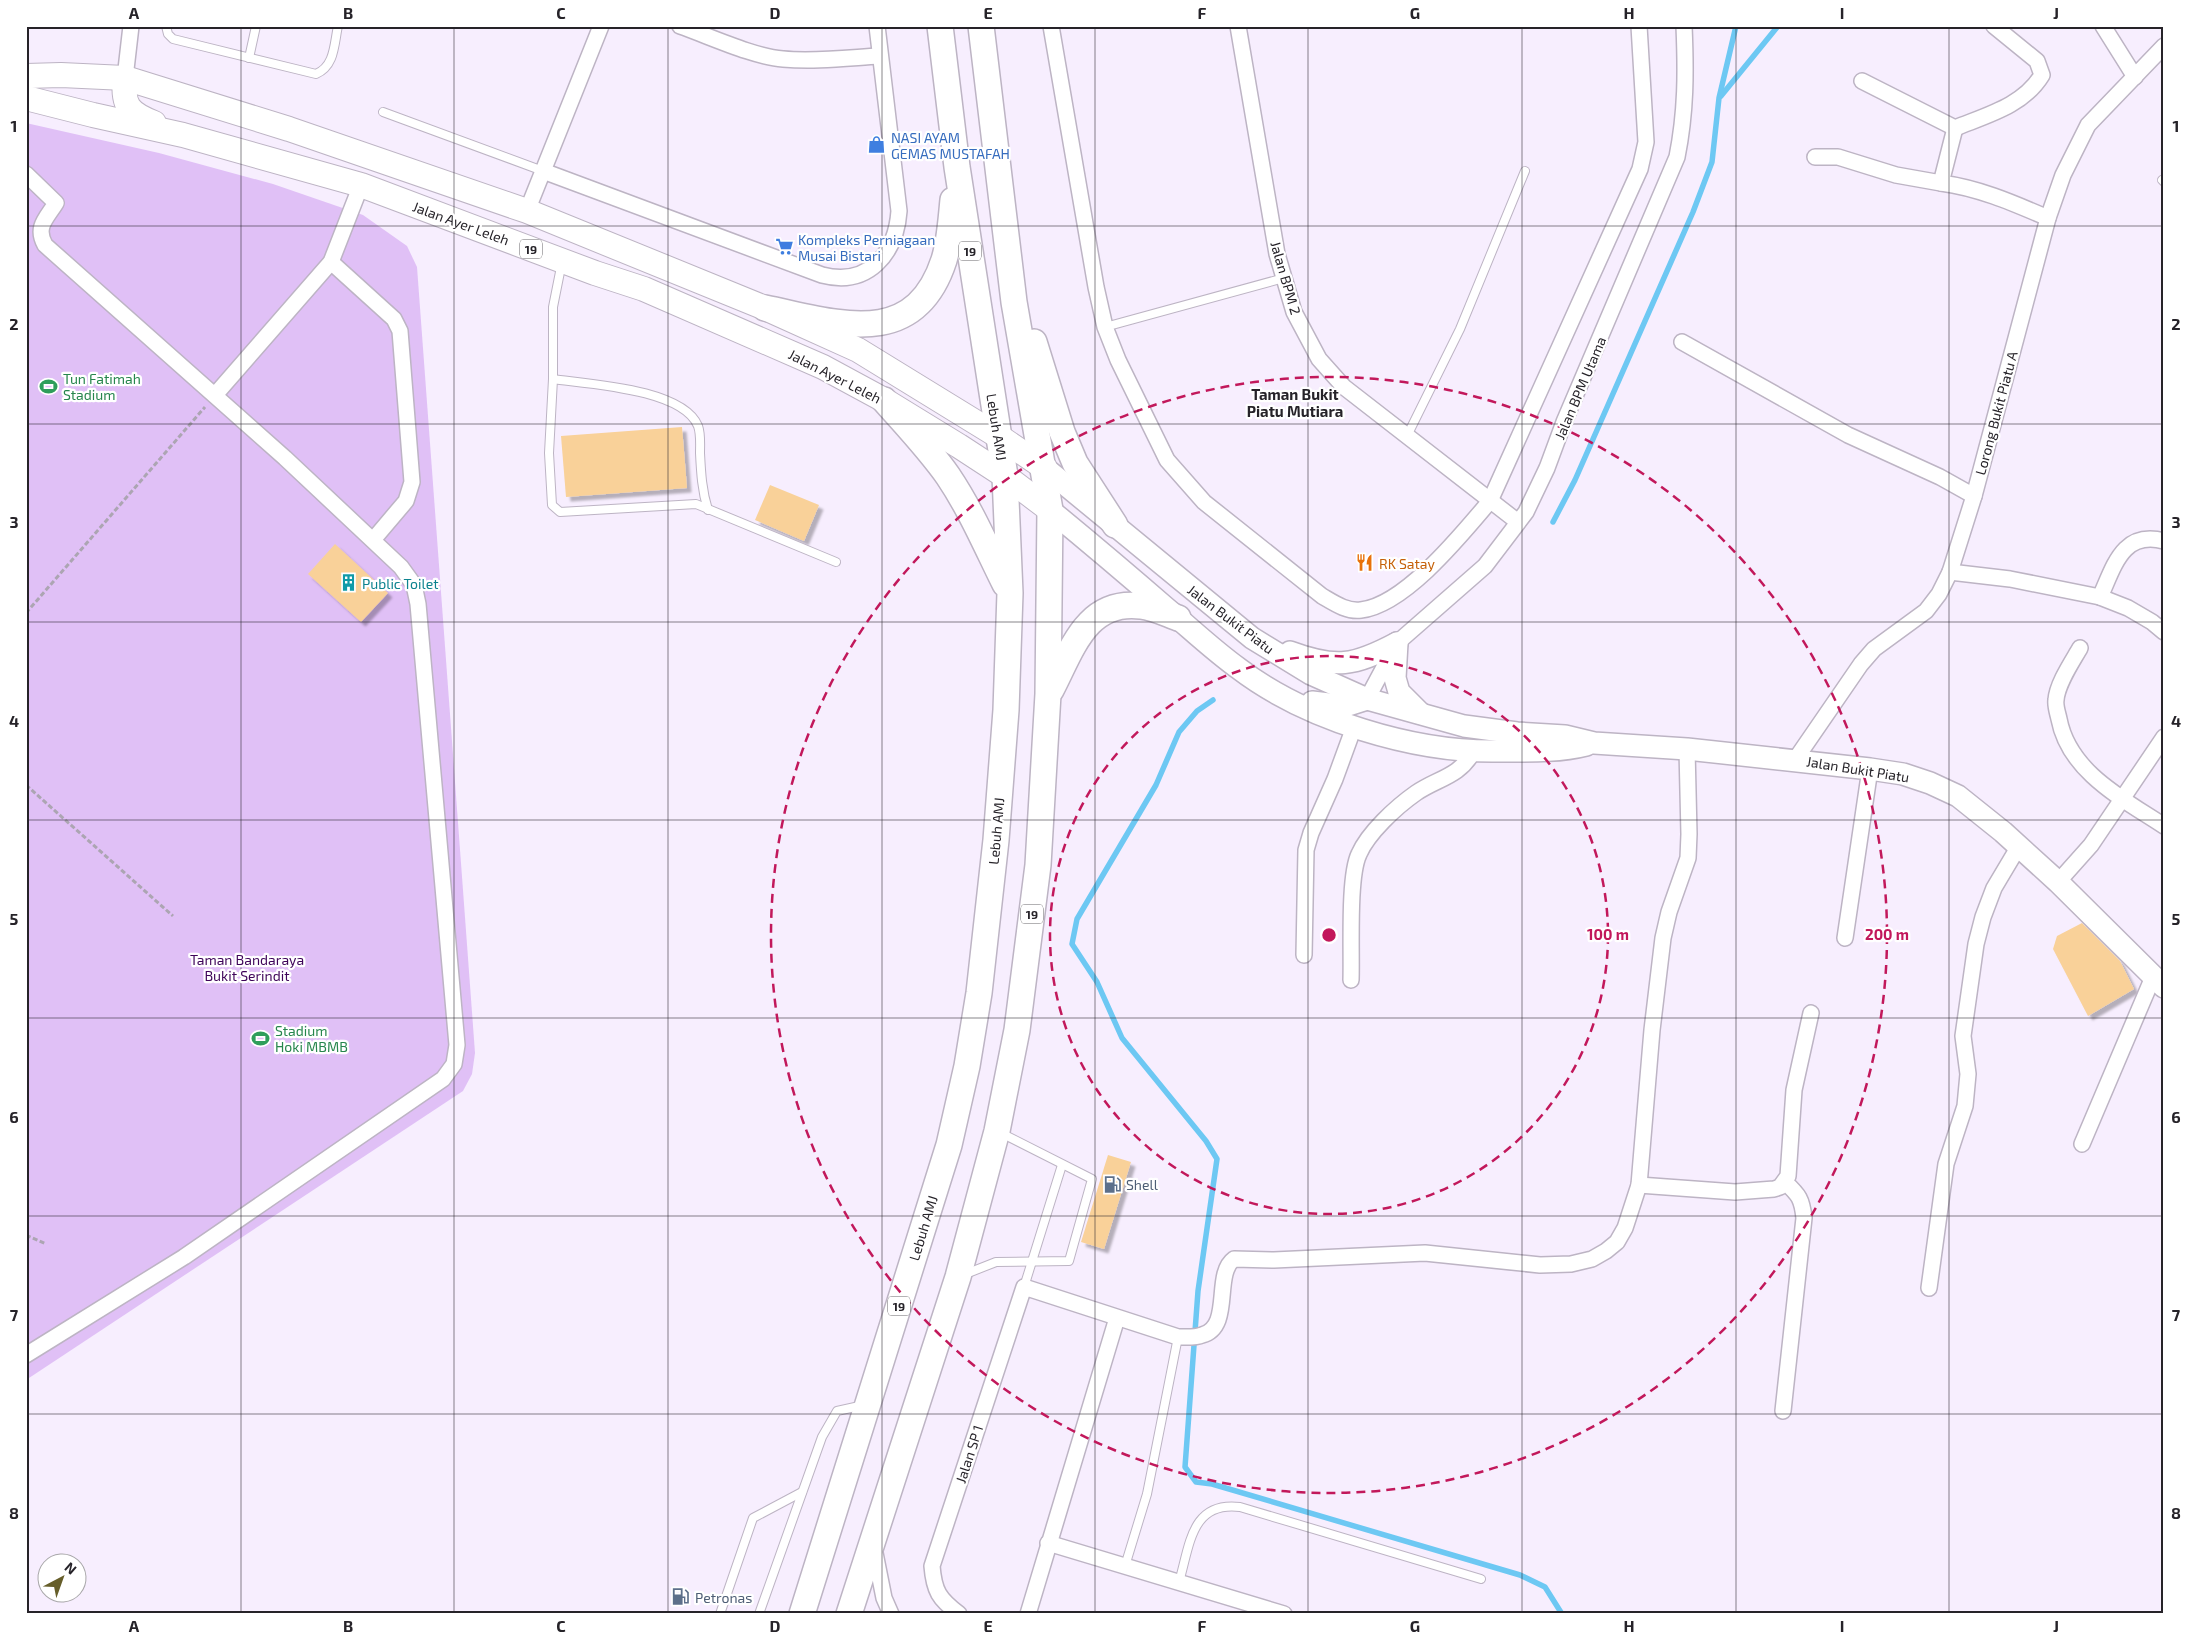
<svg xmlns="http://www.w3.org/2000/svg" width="2190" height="1640" font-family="'Exo 2',sans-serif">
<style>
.green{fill:#e0c0f6}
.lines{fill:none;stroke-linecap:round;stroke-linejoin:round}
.stream{stroke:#6dc8f3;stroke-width:5.5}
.building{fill:#f9d199;filter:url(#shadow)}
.service-casing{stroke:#bdb4c4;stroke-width:10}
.minor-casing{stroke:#bdb4c4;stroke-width:18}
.secondary-casing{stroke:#bdb4c4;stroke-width:24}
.primary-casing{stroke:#bdb4c4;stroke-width:26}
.trunk-casing{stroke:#bdb4c4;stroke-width:28}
.path{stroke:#aca5b2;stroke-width:3;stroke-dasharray:5 2.5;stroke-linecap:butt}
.service{stroke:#fff;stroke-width:8}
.minor{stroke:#fff;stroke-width:15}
.secondary{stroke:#fff;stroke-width:21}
.primary{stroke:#fff;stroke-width:24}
.trunk{stroke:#fff;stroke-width:25}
.grid{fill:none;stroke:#262329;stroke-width:1;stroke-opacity:0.55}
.ring{fill:none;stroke:#c2185b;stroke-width:2.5;stroke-dasharray:9 6}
.labels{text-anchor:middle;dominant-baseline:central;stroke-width:4.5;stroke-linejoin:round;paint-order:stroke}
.shield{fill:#fff;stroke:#676569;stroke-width:1}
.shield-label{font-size:12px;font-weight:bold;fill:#262329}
.shop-label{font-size:14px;fill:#366cbe;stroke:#fff;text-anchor:start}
.street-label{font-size:14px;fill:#262329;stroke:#fff}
.leisure-label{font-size:14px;fill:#27864d;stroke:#fff;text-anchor:start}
.food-label{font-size:14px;fill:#c56008;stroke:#fff;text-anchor:start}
.culture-label{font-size:14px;fill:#0d838f;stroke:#fff;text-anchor:start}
.park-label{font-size:14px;fill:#3e0459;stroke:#fff}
.service-label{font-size:14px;fill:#4e5e75;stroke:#fff;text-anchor:start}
.neighbourhood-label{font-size:15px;font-weight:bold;fill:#262329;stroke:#fff}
.centre{fill:#c2185b;stroke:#fff;stroke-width:2.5}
.ring-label{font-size:15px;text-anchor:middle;font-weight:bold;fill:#c2185b;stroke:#fff;stroke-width:4.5;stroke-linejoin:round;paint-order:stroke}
.neatline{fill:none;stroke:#262329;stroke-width:2}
.grid-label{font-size:16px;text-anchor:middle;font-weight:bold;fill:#262329}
</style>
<defs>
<filter id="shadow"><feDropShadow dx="4.5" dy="4.5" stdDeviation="1" flood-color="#0004"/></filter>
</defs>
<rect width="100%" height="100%" fill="#f7eefe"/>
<!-- green -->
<polygon class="green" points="26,123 159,153 273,184 363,215 407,246 417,267 475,1053 472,1074 463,1091 26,1380"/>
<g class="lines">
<!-- stream -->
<g class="stream">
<polyline points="1721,96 1778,26"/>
<polyline points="1553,522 1575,480 1693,212 1712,162 1719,98 1736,26"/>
<polyline points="1213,700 1197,711 1179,732 1156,785 1077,919 1072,944 1097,982 1122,1038 1206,1141 1217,1159 1198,1291 1185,1467 1196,1482 1212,1484 1520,1575 1545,1587 1562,1614"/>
</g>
</g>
<!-- building -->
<g class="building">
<polygon points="682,427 687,488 566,497 561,436"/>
<polygon points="770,485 819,505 804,541 755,520"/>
<polygon points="335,544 388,593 361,622 308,574"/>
<polygon points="2082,923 2120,961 2134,989 2088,1016 2053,949 2057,936"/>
<polygon points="1108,1155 1131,1162 1104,1249 1081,1242"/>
</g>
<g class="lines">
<defs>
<g id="service">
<path d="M 166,26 L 168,34 L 173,39 L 316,74 C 335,66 334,44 338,26"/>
<polyline points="249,58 256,26"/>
<polyline points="383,112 543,171"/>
<polyline points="2162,180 2164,182"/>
<polyline points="562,262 553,307 553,379 549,453 552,505 560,512 696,504 836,562"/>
<polyline points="1105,327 1284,278"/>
<path d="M 553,379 C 589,384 683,389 698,426 C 701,434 700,445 700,453 C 701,473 702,491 708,510"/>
<polyline points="1407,436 1460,329 1525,171"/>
<polyline points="963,1275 996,1262 1069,1261 1092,1179 1001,1133"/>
<polyline points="1024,1287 1062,1165"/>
<polyline points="1125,1566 1147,1494 1178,1337"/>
<path d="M 1179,1582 C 1190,1545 1191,1501 1240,1507 L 1481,1579"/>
<polyline points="720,1614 753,1518 802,1492"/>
<polyline points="759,1614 822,1437 837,1411 864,1405"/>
</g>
<g id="minor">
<path d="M 680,26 C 709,36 754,57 783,59 C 814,62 847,58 879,56"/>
<path d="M 1051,26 L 1096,287 L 1105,327 L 1118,360 L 1167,460 L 1204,502 L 1322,596 C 1334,603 1347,612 1361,610 C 1405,605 1462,534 1490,501 L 1640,169 L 1646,142 L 1639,26"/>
<polyline points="1238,26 1277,254 1294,312 1319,359 1344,387 1518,522"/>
<polyline points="2103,26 2135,77"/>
<polyline points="125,78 131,26"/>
<path d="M 1862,81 L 1955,128 C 1987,115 2023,106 2042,75 L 2037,61 L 1994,26"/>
<path d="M 1955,128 L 1941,183 C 1979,188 2013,203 2048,218"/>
<polyline points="1815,157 1838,157 1896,175 1941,183"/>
<path d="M 543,171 L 822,275 C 868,287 896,254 899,211 L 877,26"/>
<path d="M 26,174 L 56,203 C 46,219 35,227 45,245 L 285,458 L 401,567 L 414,585 L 418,604 L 457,1045 L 454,1064 L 443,1079 L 184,1257 L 26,1355"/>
<polyline points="527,211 601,26"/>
<polyline points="331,262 394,319 400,331 412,482 406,501 373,540"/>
<polyline points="1682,342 1848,435 1940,477 1974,496"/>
<polyline points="215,395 331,262 361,185"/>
<polyline points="1950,572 2010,579 2100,597 2128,608 2152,622 2164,632"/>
<path d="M 2100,597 C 2114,567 2122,530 2164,541"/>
<path d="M 2080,648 C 2072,662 2057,684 2056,700 C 2055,706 2058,714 2059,719 C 2069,772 2123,799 2164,826"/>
<path d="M 1367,699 L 1397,643 L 1485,566 L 1526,512 L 1547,468 L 1564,422 L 1677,157 C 1686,112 1686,72 1684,26"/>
<polyline points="1795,760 1861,664 1874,649 1926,611 1939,594 1950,572 1974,496 2048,218 2063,175 2088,125 2164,46"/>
<polyline points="2058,882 2091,845 2164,737"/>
<polyline points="1845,938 1870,769"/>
<polyline points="1304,955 1306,850 1311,833 1335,779 1354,727"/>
<path d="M 1351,980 C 1352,951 1348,877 1359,854 C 1368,833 1396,807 1416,793 C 1438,778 1459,777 1473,752"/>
<polyline points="2082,1144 2153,977"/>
<polyline points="1639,1185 1735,1192 1774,1189 1780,1187 1788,1176 1794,1090 1811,1013"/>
<polyline points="1929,1288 1946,1164 1965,1106 1968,1074 1963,1036 1976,944 1983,917 1994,888 2019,846"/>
<path d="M 1783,1411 L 1804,1218 C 1802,1199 1799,1195 1785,1182"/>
<polyline points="1048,1543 1284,1614"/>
<polyline points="874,1548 884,1598 891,1614"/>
<path d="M 959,1614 C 939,1599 934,1591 932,1566 L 1024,1287 L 1178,1337 C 1186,1337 1195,1338 1202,1335 C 1233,1327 1213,1274 1234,1259 L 1274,1260 L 1425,1253 L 1540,1265 L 1571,1264 L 1592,1259 L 1606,1251 L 1617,1242 L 1625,1228 L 1639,1185 L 1652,1030 L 1663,938 L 1669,912 L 1688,858 L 1689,834 L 1687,749"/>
<polyline points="1028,1614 1117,1318"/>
</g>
<g id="secondary">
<polyline points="1045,468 1252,638 1311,674 1367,699 1464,726 1517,733 1565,736 1594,743 1687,749 1870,769 1903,774 1930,783 1958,796 2003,832 2058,882 2164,987"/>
<path d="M 1050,510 C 1089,542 1128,575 1166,608 C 1190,628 1213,650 1238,668 C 1306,720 1415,753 1500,751 C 1529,751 1558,752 1586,745"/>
<polyline points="1397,643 1395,678 1399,692 1420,713"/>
<path d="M 1290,652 C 1336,669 1354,666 1397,643"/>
<polyline points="1312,702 1345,706 1367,699"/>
</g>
<g id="primary">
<polyline points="26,76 61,75 125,78 289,129 527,211 765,308 858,350 998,436 1045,468"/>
<path d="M 125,78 C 122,106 129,113 154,123"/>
<polyline points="26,98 93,115 183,135 361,185 595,273 644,289 823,367 884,400 959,446 1005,476 1050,510"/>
</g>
<g id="trunk">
<path d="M 765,308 C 835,322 914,352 944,260 C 950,241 951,219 953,200"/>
<polyline points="1034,342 1062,432 1075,463 1115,525"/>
<path d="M 884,400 C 906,425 929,449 948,476 C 971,510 987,548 1005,584"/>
<path d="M 1051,690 C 1072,650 1086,599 1141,606 C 1153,607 1167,614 1178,618"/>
<polyline points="802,1614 949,1145 967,1066 979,993 996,840 1006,710 1010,593 1005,476 957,167 940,26"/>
<polyline points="849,1614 958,1277 997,1131 1017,1030 1038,865 1048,694 1050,510 1014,302 981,26"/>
</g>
</defs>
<!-- service casing -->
<use href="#service" class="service-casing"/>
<!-- minor casing -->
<use href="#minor" class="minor-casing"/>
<!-- secondary casing -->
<use href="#secondary" class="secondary-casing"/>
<!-- primary casing -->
<use href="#primary" class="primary-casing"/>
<!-- trunk casing -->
<use href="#trunk" class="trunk-casing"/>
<!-- path -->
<g class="path">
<polyline points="26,613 205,407"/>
<polyline points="26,785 173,916"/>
<polyline points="26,1235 46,1244"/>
</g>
<!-- service -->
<use href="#service" class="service"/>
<!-- minor -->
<use href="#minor" class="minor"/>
<!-- secondary -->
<use href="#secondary" class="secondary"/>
<!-- primary -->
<use href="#primary" class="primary"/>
<!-- trunk -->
<use href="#trunk" class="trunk"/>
</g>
<!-- grid -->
<path class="grid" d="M 241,26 L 241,1614M 454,26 L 454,1614M 668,26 L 668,1614M 882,26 L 882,1614M 1095,26 L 1095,1614M 1308,26 L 1308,1614M 1522,26 L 1522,1614M 1736,26 L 1736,1614M 1949,26 L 1949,1614M 26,226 L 2164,226M 26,424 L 2164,424M 26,622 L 2164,622M 26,820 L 2164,820M 26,1018 L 2164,1018M 26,1216 L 2164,1216M 26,1414 L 2164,1414"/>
<!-- distance rings -->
<g class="ring">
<circle cx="1329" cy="935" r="279"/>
<circle cx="1329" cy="935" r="558"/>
</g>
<!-- icons -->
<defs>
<symbol id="shop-bare" viewBox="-9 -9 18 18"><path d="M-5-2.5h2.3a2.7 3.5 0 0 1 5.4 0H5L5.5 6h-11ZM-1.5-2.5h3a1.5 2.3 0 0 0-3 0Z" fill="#3f7fe0" stroke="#fff" stroke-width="2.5" paint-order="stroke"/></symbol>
<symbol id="supermarket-bare" viewBox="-9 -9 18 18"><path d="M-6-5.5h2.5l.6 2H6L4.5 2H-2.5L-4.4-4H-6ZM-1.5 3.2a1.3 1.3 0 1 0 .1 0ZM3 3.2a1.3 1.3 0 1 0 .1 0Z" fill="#3f7fe0" stroke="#fff" stroke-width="2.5" paint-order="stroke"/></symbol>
<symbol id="stadium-bare" viewBox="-9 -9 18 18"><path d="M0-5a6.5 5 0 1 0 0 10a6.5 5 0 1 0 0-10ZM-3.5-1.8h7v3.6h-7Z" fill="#2e9e5b" stroke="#fff" stroke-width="2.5" paint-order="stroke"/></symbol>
<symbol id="restaurant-bare" viewBox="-9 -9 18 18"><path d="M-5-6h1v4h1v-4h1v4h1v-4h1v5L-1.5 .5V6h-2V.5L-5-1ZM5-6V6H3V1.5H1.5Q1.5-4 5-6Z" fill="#e8710a" stroke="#fff" stroke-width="2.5" paint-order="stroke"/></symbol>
<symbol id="building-bare" viewBox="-9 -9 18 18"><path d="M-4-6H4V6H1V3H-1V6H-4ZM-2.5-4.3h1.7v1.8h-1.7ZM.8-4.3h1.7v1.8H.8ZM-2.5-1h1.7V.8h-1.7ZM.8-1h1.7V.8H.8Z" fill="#0f9aa8" stroke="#fff" stroke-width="2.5" paint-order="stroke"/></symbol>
<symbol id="fuel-bare" viewBox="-9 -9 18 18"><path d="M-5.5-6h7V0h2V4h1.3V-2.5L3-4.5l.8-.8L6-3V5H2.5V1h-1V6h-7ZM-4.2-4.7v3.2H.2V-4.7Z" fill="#5c6f8a" stroke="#fff" stroke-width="2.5" paint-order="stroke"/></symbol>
</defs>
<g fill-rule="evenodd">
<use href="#shop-bare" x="864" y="132" width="25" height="25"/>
<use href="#supermarket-bare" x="772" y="234" width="25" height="25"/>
<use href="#stadium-bare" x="36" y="374" width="25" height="25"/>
<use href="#restaurant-bare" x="1352" y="550" width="25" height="25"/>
<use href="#building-bare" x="336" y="570" width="25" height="25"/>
<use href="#stadium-bare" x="248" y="1026" width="25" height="25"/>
<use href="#fuel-bare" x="1100" y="1172" width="25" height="25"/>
<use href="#fuel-bare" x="668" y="1584" width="25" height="25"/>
</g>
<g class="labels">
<!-- shield labels -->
<g class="shield">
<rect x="520" y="239.5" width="22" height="19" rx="4"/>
<rect x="959" y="241.5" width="22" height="19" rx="4"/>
<rect x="1021" y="904.5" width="22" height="19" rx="4"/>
<rect x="888" y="1296.5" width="22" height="19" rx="4"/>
</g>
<g class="shield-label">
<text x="531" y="249">19</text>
<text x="970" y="251">19</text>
<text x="1032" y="914">19</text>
<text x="899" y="1306">19</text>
</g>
<!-- shop labels -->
<g class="shop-label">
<text x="891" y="137">NASI AYAM<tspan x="891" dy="16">GEMAS MUSTAFAH</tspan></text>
<text x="798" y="239">Kompleks Perniagaan<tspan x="798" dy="16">Musai Bistari</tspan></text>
</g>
<!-- street labels -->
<g class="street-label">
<text transform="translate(461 223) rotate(20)">Jalan Ayer Leleh</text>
<text transform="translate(1286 278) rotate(74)">Jalan BPM 2</text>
<text transform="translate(835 376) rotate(27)">Jalan Ayer Leleh</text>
<text transform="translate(1580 388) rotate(-67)">Jalan BPM Utama</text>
<text transform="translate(1996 413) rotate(-75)">Lorong Bukit Piatu A</text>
<text transform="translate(997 427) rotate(81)">Lebuh AMJ</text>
<text transform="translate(1231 619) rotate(37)">Jalan Bukit Piatu</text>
<text transform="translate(1858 769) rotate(9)">Jalan Bukit Piatu</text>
<text transform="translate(996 831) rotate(-85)">Lebuh AMJ</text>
<text transform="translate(923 1228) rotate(-73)">Lebuh AMJ</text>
<text transform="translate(969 1454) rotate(-72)">Jalan SP 1</text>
</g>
<!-- leisure labels -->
<g class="leisure-label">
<text x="63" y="378">Tun Fatimah<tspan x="63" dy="16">Stadium</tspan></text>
<text x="275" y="1030">Stadium<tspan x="275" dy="16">Hoki MBMB</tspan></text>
</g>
<!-- food labels -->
<g class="food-label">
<text x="1379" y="563">RK Satay</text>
</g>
<!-- culture labels -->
<g class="culture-label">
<text x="362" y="583">Public Toilet</text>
</g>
<!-- park labels -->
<g class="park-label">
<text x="247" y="959">Taman Bandaraya<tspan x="247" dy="16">Bukit Serindit</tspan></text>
</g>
<!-- service labels -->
<g class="service-label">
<text x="1126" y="1184">Shell</text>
<text x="695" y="1597">Petronas</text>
</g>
<!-- neighbourhood labels -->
<g class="neighbourhood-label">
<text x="1295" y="394">Taman Bukit<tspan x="1295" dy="17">Piatu Mutiara</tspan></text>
</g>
</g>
<circle cx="1329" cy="935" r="8" class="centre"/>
<g class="ring-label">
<text x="1608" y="940">100 m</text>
<text x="1887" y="940">200 m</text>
</g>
<!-- border -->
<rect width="2190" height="1640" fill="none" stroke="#ffffff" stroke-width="55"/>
<!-- north arrow -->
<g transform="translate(62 1578) rotate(41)"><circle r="24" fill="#ffffff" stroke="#a8a7a9"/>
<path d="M0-4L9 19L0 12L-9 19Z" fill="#665e2a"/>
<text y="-8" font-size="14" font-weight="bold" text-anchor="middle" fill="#262329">N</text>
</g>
<rect x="28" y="28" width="2134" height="1584" class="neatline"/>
<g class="grid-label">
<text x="134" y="19">A</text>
<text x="348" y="19">B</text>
<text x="561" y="19">C</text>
<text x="775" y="19">D</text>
<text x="988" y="19">E</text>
<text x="1202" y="19">F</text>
<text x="1415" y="19">G</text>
<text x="1629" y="19">H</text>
<text x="1842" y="19">I</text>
<text x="2056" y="19">J</text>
<text x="14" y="132">1</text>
<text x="2176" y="132">1</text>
<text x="14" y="330">2</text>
<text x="2176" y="330">2</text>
<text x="14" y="528">3</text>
<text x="2176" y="528">3</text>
<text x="14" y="727">4</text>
<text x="2176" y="727">4</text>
<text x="14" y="925">5</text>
<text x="2176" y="925">5</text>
<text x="14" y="1123">6</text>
<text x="2176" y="1123">6</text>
<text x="14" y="1321">7</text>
<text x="2176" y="1321">7</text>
<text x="14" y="1519">8</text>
<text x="2176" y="1519">8</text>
<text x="134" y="1632">A</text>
<text x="348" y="1632">B</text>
<text x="561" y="1632">C</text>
<text x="775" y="1632">D</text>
<text x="988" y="1632">E</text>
<text x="1202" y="1632">F</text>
<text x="1415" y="1632">G</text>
<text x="1629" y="1632">H</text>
<text x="1842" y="1632">I</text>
<text x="2056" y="1632">J</text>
</g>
</svg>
